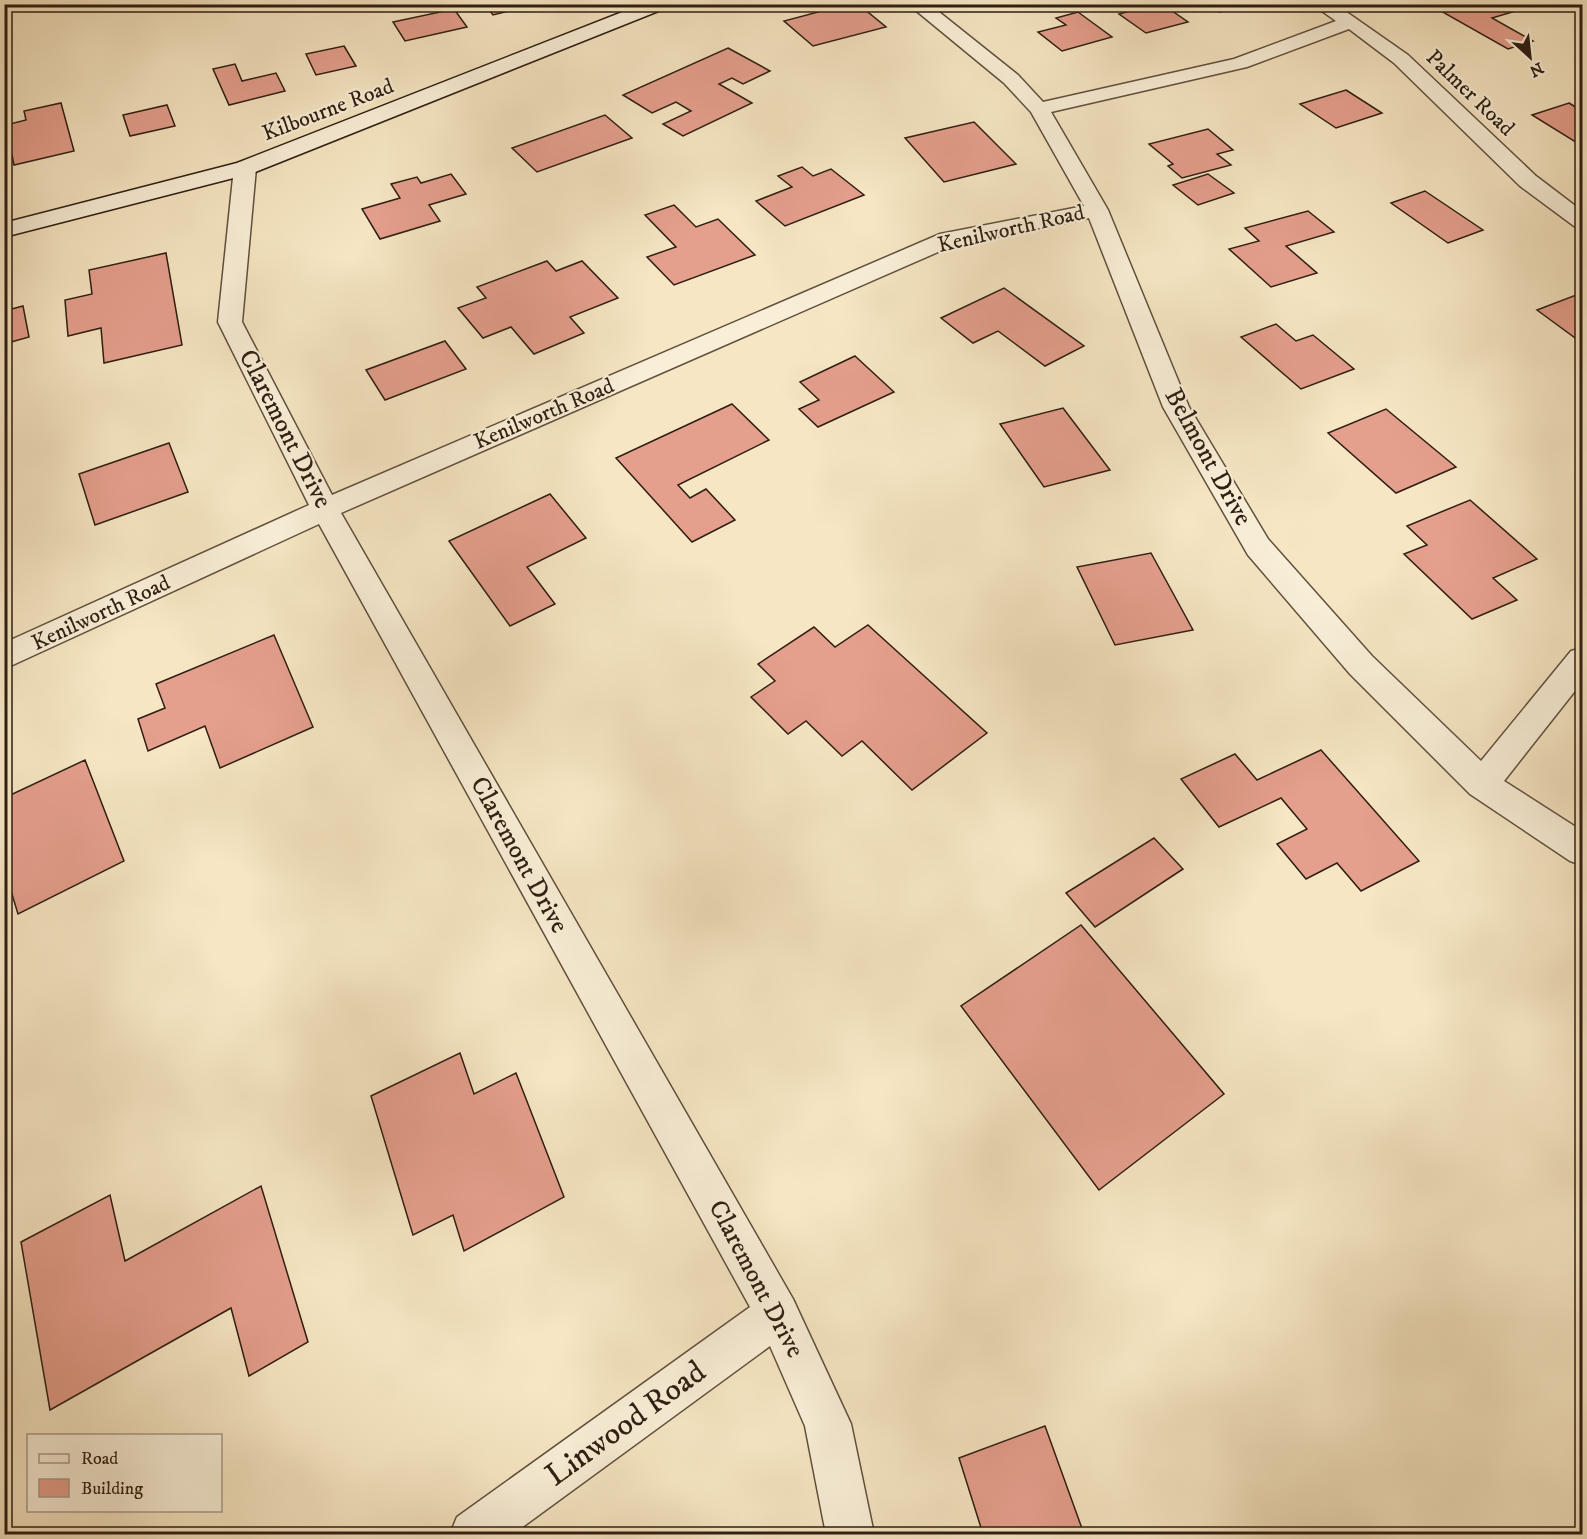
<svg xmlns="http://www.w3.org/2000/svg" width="1587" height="1539" font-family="'IM FELL DW Pica',serif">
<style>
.building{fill:#e59f8d;stroke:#2e1e12;stroke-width:1.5}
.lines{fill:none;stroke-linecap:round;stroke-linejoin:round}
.street-casing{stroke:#60503e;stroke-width:3}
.secondary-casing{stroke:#2e1e12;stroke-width:3}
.street{fill:#f9efd8;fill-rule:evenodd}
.secondary{fill:#f9efd8;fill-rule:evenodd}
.labels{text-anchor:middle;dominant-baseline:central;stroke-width:4.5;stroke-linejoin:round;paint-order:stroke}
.far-street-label{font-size:22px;fill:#2e1e12;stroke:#f9efd8}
.street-label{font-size:26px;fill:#2e1e12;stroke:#f9efd8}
.near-street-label{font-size:32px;fill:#2e1e12;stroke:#f9efd8}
</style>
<rect width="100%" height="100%" fill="#f6e6c3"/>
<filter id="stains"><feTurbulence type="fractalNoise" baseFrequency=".00333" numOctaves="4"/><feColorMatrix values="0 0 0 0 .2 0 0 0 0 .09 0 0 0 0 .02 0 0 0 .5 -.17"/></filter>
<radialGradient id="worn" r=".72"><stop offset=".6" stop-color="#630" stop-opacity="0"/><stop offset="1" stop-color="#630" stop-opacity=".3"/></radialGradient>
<!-- building -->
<g class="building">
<polygon points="485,4 538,4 493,15"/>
<polygon points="848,4 858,4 886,27 813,46 784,21"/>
<polygon points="1156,4 1162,4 1188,22 1146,33 1119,14"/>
<polygon points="1208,4 1249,4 1220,12"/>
<polygon points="1458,4 1540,4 1492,18 1533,41 1508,49 1439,10"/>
<polygon points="454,9 467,27 405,41 393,22"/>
<polygon points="1078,12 1112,37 1062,51 1038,32 1066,25 1056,18"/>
<polygon points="344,46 356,66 316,75 306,54"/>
<polygon points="728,48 770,71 743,84 732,78 719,84 752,103 683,136 663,124 691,111 676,102 652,113 623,95"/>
<polygon points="235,64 242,81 276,73 285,91 229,105 213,69"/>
<polygon points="1346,90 1382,113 1336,128 1300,104"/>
<polygon points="61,103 74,151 14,165 6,125 26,120 24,111"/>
<polygon points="1569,103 1582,111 1582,146 1532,115"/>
<polygon points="167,105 175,126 130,136 123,115"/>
<polygon points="605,115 632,138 537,172 512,148"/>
<polygon points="974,122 1016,164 944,182 905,138"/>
<polygon points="1208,129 1233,150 1217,154 1231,165 1182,178 1168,166 1173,164 1149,144"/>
<polygon points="802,167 813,176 831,169 864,195 785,226 756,201 792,187 778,176"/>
<polygon points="451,174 466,194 429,205 440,221 380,239 362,209 400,198 391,184 417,177 421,183"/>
<polygon points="1208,174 1234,193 1198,205 1173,185"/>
<polygon points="1425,191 1483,230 1448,243 1391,203"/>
<polygon points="674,205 696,227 718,219 755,255 674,285 647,257 676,247 645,215"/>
<polygon points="1308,211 1334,232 1286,246 1317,273 1271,287 1229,249 1259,241 1245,228"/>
<polygon points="166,253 182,345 104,363 101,328 68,336 65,300 92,294 89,270"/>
<polygon points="547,261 556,271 582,261 618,298 570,317 584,333 534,354 511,327 483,338 458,308 486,298 477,287"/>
<polygon points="1004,288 1084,346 1045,366 998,331 973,343 941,318"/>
<polygon points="1576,295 1582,300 1582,343 1537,310"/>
<polygon points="23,306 29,337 4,344 4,311"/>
<polygon points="1276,324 1296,341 1313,335 1354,369 1301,389 1241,337"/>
<polygon points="445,341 466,369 385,400 366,370"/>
<polygon points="855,356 894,392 818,427 799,409 819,400 800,382"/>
<polygon points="732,404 769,440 678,485 690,498 706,489 735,520 692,542 616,458"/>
<polygon points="1063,408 1110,470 1044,487 1000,424"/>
<polygon points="1386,409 1456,467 1396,493 1328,433"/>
<polygon points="169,443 188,492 95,525 79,474"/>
<polygon points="550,494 586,538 527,567 555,604 510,626 449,541"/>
<polygon points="1470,500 1537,559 1493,578 1517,600 1472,619 1404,554 1427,545 1407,526"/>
<polygon points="1151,553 1193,630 1115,645 1077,567"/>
<polygon points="868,625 987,733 912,790 862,741 842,756 806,721 788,734 751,697 775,681 758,664 814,627 835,647"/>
<polygon points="274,635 313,727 220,768 205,726 148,751 138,719 165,708 156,684"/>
<polygon points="1321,750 1419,861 1361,891 1337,863 1306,879 1277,844 1307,829 1281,798 1219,827 1181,779 1235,754 1257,780"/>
<polygon points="85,760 124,861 18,914 8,881 4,883 4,798"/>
<polygon points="1154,838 1183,869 1095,927 1066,893"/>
<polygon points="1081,925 1224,1094 1099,1190 961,1006"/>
<polygon points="460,1053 474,1094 516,1073 564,1197 464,1251 453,1215 413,1235 371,1096"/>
<polygon points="261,1186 308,1342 249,1376 231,1308 50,1410 21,1242 110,1195 125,1261"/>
<polygon points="1045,1426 1084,1534 983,1534 959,1458"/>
</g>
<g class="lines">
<defs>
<polygon id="street" points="908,4 929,4 1018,75 1043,102 1234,59 1336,21 1312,4 1335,4 1408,55 1536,176 1582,211 1582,228 1574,226 1520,186 1394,63 1349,29 1247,67 1051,112 1108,210 1189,407 1268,539 1372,656 1481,761 1571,651 1582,648 1582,682 1504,781 1582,831 1582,865 1570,861 1470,794 1350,674 1248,555 1163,407 1089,218 954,245 341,513 793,1299 851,1424 874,1534 826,1534 805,1426 770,1346 513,1534 450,1534 457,1517 750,1307 319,524 4,669 4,643 309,505 218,322 234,168 237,163 245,162 253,163 256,168 242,322 332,495 940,234 1084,206 1031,112 1004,83"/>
<polygon id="secondary" points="643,4 669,4 666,8 253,173 4,237 4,223 237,163"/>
</defs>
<!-- street casing -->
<use href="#street" class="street-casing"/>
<!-- secondary casing -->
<use href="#secondary" class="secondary-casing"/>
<!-- street -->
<use href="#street" class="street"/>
<!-- secondary -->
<use href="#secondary" class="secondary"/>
</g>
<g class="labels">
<!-- far-street labels -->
<g class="far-street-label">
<text transform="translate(1470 93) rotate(44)">Palmer Road</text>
<text transform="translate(328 110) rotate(-21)">Kilbourne Road</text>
<text transform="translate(1011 229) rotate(-13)">Kenilworth Road</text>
<text transform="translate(544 414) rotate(-23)">Kenilworth Road</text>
<text transform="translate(101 613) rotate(-25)">Kenilworth Road</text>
</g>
<!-- street labels -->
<g class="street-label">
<text transform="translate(285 429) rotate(63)">Claremont Drive</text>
<text transform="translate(1208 457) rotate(61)">Belmont Drive</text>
<text transform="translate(519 855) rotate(61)">Claremont Drive</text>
<text transform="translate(756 1279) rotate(62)">Claremont Drive</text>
</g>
<!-- near-street labels -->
<g class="near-street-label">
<text transform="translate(626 1424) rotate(-36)">Linwood Road</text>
</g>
</g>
<!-- margin -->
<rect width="1587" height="1539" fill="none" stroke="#f6e6c3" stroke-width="24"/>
<rect x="6" y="6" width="1575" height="1527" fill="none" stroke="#2e1e12" stroke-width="3"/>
<rect x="12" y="12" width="1563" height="1515" fill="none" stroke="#2e1e12" stroke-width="1.5"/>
<!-- legend -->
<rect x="27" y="1434" width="195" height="78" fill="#f9efd8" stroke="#a89b89" stroke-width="1.5"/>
<rect x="39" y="1454" width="30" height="9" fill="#f9efd8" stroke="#a89b89" stroke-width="1.5"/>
<text x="81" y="1464" font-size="18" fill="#2e1e12">Road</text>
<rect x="39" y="1479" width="30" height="18" fill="#e59f8d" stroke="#a89b89" stroke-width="1.5"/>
<text x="81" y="1494" font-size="18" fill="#2e1e12">Building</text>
<!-- north arrow -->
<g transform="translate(1530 57) rotate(153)" stroke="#f9efd8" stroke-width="4.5" paint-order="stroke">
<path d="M0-4.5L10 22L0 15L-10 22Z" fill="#2e1e12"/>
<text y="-9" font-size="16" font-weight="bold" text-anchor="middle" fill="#2e1e12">N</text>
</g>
<rect width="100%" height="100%" filter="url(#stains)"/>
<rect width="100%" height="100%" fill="url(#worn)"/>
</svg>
